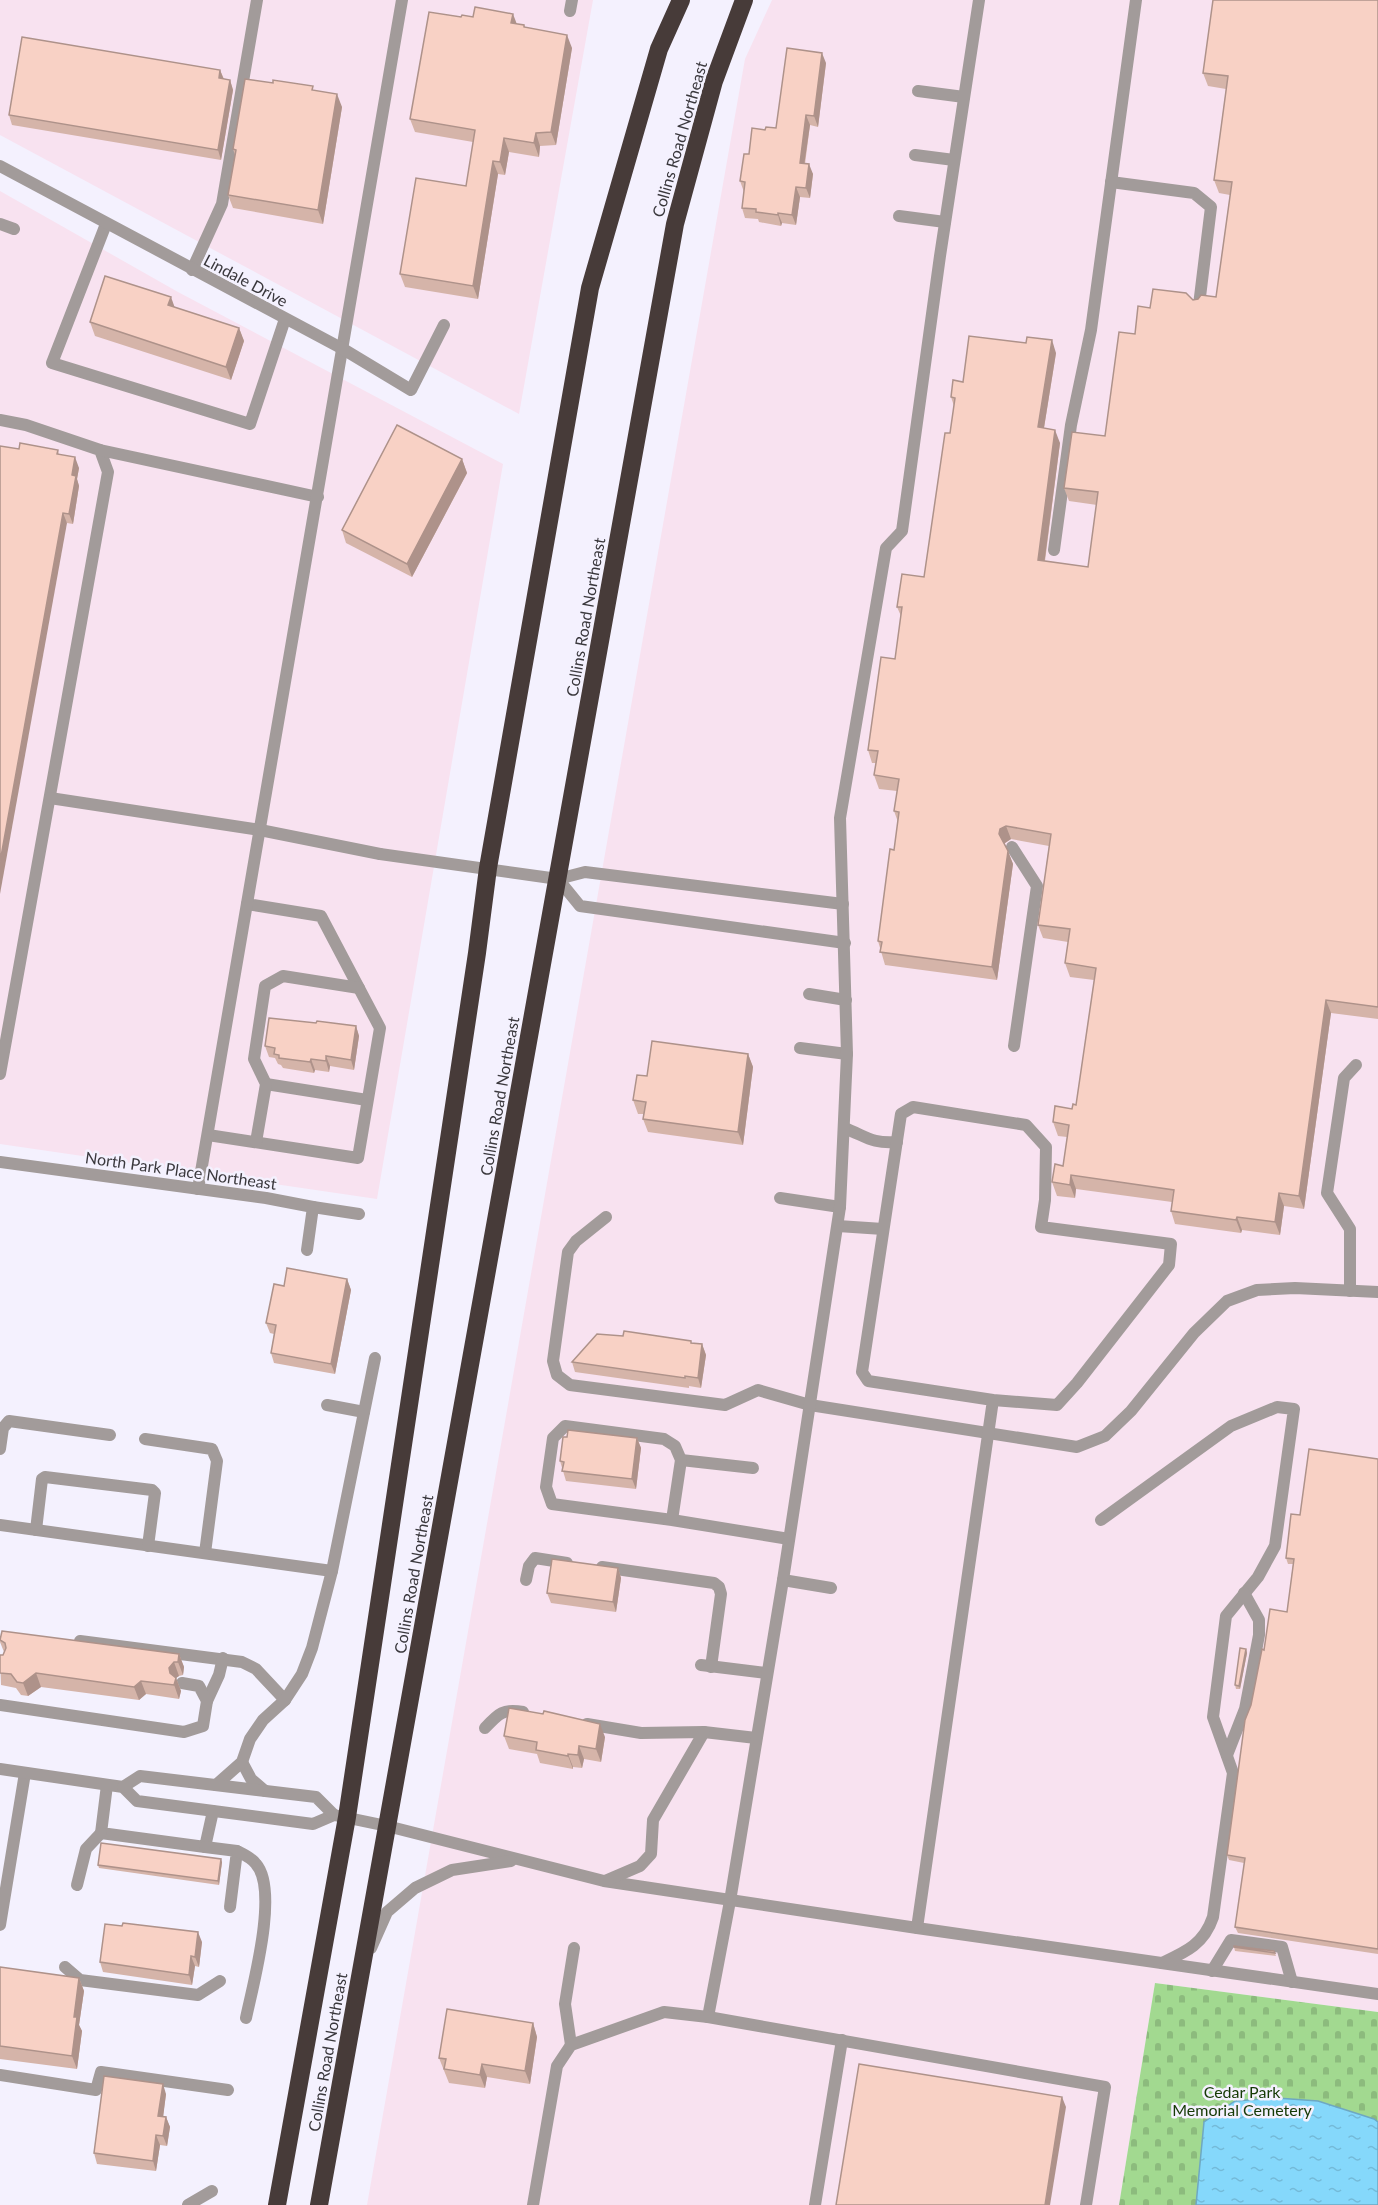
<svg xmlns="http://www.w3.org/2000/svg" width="1378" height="2205" font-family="Lato,sans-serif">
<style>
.commercial{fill:#f8e2f0}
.cemetery{fill:url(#cemetery-stones)}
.water{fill:url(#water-ripples);stroke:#6ea8c2;stroke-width:1.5}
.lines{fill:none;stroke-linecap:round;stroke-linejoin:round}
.lane{stroke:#a29b9a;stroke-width:12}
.street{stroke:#a29b9a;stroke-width:12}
.highway{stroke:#473b39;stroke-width:18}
.wall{fill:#d5b4a9}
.shaded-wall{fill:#ae928a}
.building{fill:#f8d1c5;stroke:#ae928a;stroke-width:1.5}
.labels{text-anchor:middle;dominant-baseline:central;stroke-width:5;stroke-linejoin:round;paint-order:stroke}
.street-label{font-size:16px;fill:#3a383d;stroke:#f4f1fe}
.park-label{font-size:16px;fill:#153a05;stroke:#f4f1fe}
</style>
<defs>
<pattern id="cemetery-stones" width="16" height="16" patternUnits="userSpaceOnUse" patternTransform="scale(1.5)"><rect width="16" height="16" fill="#a2d990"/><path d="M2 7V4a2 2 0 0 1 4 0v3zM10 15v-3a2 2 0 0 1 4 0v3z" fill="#8cbb7d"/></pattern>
<pattern id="water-ripples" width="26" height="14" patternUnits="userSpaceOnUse" patternTransform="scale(1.5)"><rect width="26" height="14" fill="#85d8fb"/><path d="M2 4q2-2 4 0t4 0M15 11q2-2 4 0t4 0" fill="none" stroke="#74bad8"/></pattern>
</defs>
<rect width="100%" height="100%" fill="#f4f1fe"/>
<!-- commercial -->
<g class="commercial">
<polygon points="0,0 593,0 519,414 0,135"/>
<polygon points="772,0 1378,0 1378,2012 1155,1983 1119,2205 367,2205 745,59"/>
<polygon points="0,191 178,292 503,464 377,1199 0,1144"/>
</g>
<!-- cemetery -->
<polygon class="cemetery" points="1155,1983 1378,2012 1378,2205 1119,2205"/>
<!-- water -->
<polygon class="water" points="1277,2098 1318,2101 1374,2119 1378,2122 1378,2205 1196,2205 1204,2122 1235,2101"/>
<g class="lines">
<!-- lane -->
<g class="lane">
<polyline points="570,11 572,0"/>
<polyline points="918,91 964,97"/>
<polyline points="915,155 954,160"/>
<polyline points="1111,182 1194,193 1211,207 1199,305"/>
<polyline points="899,216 945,222"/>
<polyline points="0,224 14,229"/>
<polyline points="106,224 52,363 250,424 285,319"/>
<polyline points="192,270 222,204 257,0"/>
<polyline points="0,420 26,425 100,450 108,472 0,1074"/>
<polyline points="100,450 318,497"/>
<polyline points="1054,550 1071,425 1091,330 1136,0"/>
<polyline points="50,798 260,830 380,854"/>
<polyline points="1012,847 1037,886 1014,1046"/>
<polyline points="843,904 585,872 558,879 580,906 845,943"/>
<polyline points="809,994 846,1000"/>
<polyline points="800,1048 847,1054"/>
<polyline points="266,1084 367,1100"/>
<path d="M 844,1128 C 866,1136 871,1144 897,1142"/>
<polyline points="208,1135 358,1158 380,1028 321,916 247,904"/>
<polyline points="256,1142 266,1084 254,1059 265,986 283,976 359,988"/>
<polyline points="198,1189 402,0"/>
<polyline points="780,1198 840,1207"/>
<polyline points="313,1207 359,1214"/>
<polyline points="606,1217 576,1241 568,1252 553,1361 557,1375 570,1385 725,1405 758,1390 810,1405 1077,1447 1105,1436 1131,1411 1194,1333 1227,1301 1257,1290 1295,1288 1378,1292"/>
<polyline points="838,1226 883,1229"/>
<polyline points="1350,1291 1350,1229 1327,1193 1344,1078 1356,1065"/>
<polyline points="327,1405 364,1412"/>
<polyline points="145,1439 212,1449 217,1461 205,1553"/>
<polyline points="0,1449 3,1428 9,1421 110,1435"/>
<polyline points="681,1460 753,1468"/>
<polyline points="672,1520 681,1460 675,1446 664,1439 565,1426 553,1438 546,1487 552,1504 672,1520 789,1539"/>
<path d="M 1101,1520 L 1231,1426 L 1277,1407 L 1294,1409 L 1275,1546 L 1258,1577 L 1226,1616 L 1213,1717 L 1233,1773 L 1213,1917 C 1204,1944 1186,1952 1162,1963"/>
<polyline points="0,1525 332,1571"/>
<polyline points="36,1530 42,1479 45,1477 152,1490 155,1493 148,1546"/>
<polyline points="602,1567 714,1583 719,1587 721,1594 711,1667"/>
<polyline points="526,1580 529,1566 535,1558 567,1563"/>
<polyline points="783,1580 831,1588"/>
<polyline points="80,1641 242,1662 256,1669 285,1700"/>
<polyline points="701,1665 766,1673"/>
<polyline points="207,1701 219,1675 223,1658"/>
<polyline points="0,1705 184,1732 203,1726 207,1701 199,1686 182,1683"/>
<polyline points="587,1724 641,1733 704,1732 756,1738"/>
<path d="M 485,1728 C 498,1714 503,1708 523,1712"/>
<polyline points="1227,1755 1245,1709 1259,1635 1259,1620 1244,1593"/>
<polyline points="242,1762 251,1779 265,1791"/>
<polyline points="107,1785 101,1833 205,1847 213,1811"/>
<polyline points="216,1785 242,1762 250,1739 263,1720 285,1700 302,1674 312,1648 332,1571 375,1358"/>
<polyline points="387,1826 604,1881 917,1928 1378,1994"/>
<polyline points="205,1847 237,1851 230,1907"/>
<path d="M 237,1851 C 243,1854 252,1858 256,1864 C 279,1890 253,1985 246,2018"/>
<polyline points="605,1881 640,1866 651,1854 653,1820 704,1732"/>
<polyline points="77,1885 86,1849 101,1833"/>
<polyline points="0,1925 25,1773"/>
<polyline points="917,1928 993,1400 1057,1405 1077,1383 1169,1265 1171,1244 1041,1227 1045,1200 1046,1147 1026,1125 913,1107 901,1114 862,1372 868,1381 993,1400"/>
<polyline points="371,1948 387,1912 415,1888 452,1870 511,1861"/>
<polyline points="65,1967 80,1980 198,1995 220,1981"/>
<polyline points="1212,1971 1231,1940 1282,1947 1292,1982"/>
<polyline points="708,2017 730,1901 783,1580 840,1207 847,1054 840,818 886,548 902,531 940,256 979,0"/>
<polyline points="571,2045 565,2004 574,1948"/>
<polyline points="0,2075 96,2090 101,2072 228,2090"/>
<polyline points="188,2205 212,2191"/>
<polyline points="533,2205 557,2066 571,2045 664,2012 708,2017 1105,2087 1086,2205"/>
<polyline points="815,2205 842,2040"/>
</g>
<!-- street -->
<g class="street">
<polyline points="0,166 343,349 411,390 444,325"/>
<polyline points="380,854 558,879"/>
<polyline points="0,1162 266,1198 313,1207 307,1250"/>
<polyline points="0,1769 123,1787 137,1801 313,1824 334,1815 387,1826"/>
<polyline points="123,1787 140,1776 316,1797 334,1815"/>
</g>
<!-- highway -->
<g class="highway">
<polyline points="277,2205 347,1817 477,953 488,868 590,288 659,49 681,0"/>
<polyline points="319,2205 675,224 714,81 744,0"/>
</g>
</g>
<!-- wall -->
<g class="wall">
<polygon points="1378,0 1378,1019 1331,1013 1304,1209 1284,1206 1280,1235 1242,1230 1241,1233 1175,1224 1171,1211 1172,1202 1076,1189 1075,1198 1057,1196 1052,1182 1063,1166 1067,1137 1058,1136 1053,1122 1076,1105 1094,980 1070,977 1065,963 1068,942 1043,938 1038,925 1049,846 1011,839 1005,843 1005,844 1013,864 997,980 885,965 878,941 894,850 898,822 894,811 897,791 879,789 874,775 876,763 872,763 868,750 895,659 901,616 897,607 924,577 950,433 954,406 951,397 963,382 1056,353 1044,428 1060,443 1045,561 1088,567 1097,505 1069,501 1064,488 1105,436 1135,334 1150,308 1193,300 1216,297 1230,195 1219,193 1214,180 1226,89 1208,86 1203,73"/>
<polygon points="461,17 524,25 525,27 572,48 556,145 540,146 539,157 509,152 505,175 498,174 478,299 405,287 400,274 466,186 473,142 415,132 410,119"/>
<polygon points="826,63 818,127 810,125 805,164 813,174 810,198 800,197 796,225 782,223 781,226 759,222 758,219 745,218 742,208 744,192 740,181 749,154 765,130 776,128"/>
<polygon points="220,70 224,79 230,80 233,90 221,160 12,125 9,115"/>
<polygon points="314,90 342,107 323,224 233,208 228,195 235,155 233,149"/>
<polygon points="174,307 239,328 244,341 231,380 95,336 90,322"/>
<polygon points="19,449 58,450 59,455 79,468 77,479 79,486 73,524 67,523"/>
<polygon points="462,459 467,473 412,577 346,543 342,530"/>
<polygon points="316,1023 356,1026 359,1036 354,1070 330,1066 329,1072 315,1070 314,1073 283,1068 281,1065 278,1064 275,1058 269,1057 265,1046"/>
<polygon points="748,1054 753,1067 743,1145 648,1132 643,1119 644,1114 638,1114 633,1100 647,1076"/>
<polygon points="347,1279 351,1290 335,1374 274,1363 271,1353 274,1334 270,1333 266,1323 284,1286"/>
<polygon points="692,1343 702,1344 706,1355 701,1388 689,1386 689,1388 575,1372 572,1362"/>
<polygon points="637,1438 641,1448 636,1489 566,1481 560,1461"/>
<polygon points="1378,1459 1378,1954 1238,1933 1235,1927 1244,1863 1229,1860 1227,1855 1251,1705 1264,1650 1287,1612 1293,1564 1288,1564 1286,1558 1300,1515"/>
<polygon points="618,1568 621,1578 616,1612 551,1603 547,1593"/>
<polygon points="0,1637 179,1654 184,1667 183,1675 179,1676 176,1678 181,1691 179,1699 146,1694 139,1700 41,1687 28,1696 21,1695 16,1688 1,1685 0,1655 3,1655 4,1652 0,1642"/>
<polygon points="1246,1649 1247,1653 1240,1689 1236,1689 1235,1685"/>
<polygon points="504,1736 605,1737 601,1762 584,1759 582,1768 573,1767 573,1769 540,1763 537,1754 509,1749"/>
<polygon points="222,1862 219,1885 99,1868 98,1865"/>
<polygon points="202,1942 199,1967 195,1966 192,1985 103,1972 100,1962"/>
<polygon points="1234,1947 1274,1951 1276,1956 1235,1951"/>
<polygon points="0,1967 79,1978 84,1991 79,2025 82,2031 77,2069 0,2059"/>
<polygon points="533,2023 537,2037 530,2084 487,2077 485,2088 449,2083 439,2058"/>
<polygon points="166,2094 163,2116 166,2117 170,2127 167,2146 160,2145 156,2171 97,2164 94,2153"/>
</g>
<!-- shaded-wall -->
<g class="shaded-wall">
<polygon points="513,14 518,27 511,23"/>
<polygon points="567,35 572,48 556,145 551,132"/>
<polygon points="822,53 826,63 818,127 814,116"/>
<polygon points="220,70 224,80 219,78"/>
<polygon points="230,80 233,90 221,160 218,150"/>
<polygon points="337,94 342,107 323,224 318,210"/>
<polygon points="806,115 810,125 803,173 800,163"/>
<polygon points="536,133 540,146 539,157 534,143"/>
<polygon points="504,138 509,152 505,175 500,162"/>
<polygon points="493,161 498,174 478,299 473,286"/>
<polygon points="809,164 813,174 810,198 806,188"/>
<polygon points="796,187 800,197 796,225 792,215"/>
<polygon points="778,213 782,223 781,226 778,215"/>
<polygon points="171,297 176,311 168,305"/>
<polygon points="239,328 244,341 231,380 226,367"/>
<polygon points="1052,340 1056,353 1042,440 1038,427"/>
<polygon points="1055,430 1060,443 1043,573 1038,560"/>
<polygon points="75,457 79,468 77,479 79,486 73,524 69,514 72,475"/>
<polygon points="462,459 467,473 412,577 407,564"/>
<polygon points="63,513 67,523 0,894 0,862"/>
<polygon points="1006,826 1011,839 1005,843 1004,847 999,834 1000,829"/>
<polygon points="1008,851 1013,864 997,980 992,967"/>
<polygon points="1326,1000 1331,1013 1304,1209 1299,1196"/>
<polygon points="356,1026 359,1036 354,1070 351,1060"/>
<polygon points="748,1054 753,1067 743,1145 738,1132"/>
<polygon points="326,1056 330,1066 329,1072 326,1061"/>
<polygon points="311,1059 315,1070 314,1073 310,1062"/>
<polygon points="1071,1175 1076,1189 1075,1198 1070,1185"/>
<polygon points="1279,1193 1284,1206 1280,1235 1275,1222"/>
<polygon points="1237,1217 1242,1230 1241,1233 1236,1220"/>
<polygon points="347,1279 351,1290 335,1374 331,1364"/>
<polygon points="702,1344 706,1355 701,1388 698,1378"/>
<polygon points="637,1438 641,1448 636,1489 632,1479"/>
<polygon points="618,1568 621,1578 616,1612 613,1602"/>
<polygon points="1246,1649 1247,1653 1240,1689 1239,1686"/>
<polygon points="179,1654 184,1667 183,1675 178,1662"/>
<polygon points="174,1662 179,1676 176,1678 181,1691 179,1699 170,1673 169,1668"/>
<polygon points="36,1673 41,1687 28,1696 23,1683"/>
<polygon points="141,1681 146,1694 139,1700 134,1687"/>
<polygon points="600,1724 605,1737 601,1762 596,1749"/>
<polygon points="579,1746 584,1759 582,1768 578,1755"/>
<polygon points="568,1754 573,1767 573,1769 568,1756"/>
<polygon points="221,1859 222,1862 219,1885 218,1881"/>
<polygon points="198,1932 202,1942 199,1967 195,1957"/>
<polygon points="191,1956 195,1966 192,1985 189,1975"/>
<polygon points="79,1978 84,1991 79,2025 82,2031 77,2069 72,2056 74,2017"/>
<polygon points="533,2023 537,2037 530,2084 525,2071"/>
<polygon points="482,2064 487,2077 485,2088 480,2075"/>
<polygon points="163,2084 166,2094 162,2126 158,2116"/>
<polygon points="1062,2097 1066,2107 1050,2205 1045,2205"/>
<polygon points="166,2117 170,2127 167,2146 163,2136"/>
<polygon points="156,2135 160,2145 156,2171 153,2161"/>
</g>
<!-- building -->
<g class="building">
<polygon points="1213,0 1378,0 1378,1007 1326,1000 1299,1196 1279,1193 1275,1222 1237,1217 1236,1220 1171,1211 1174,1190 1071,1175 1070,1185 1052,1182 1055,1164 1063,1166 1069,1125 1053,1122 1055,1106 1072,1109 1073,1104 1076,1105 1096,968 1065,963 1070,929 1038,925 1051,834 1006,826 1000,829 999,834 1008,851 992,967 880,952 882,942 878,941 890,849 894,850 899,812 894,811 899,779 874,775 878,751 868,750 881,657 895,659 902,607 897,607 902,574 924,577 945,433 950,433 955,398 951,397 953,380 963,382 969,336 1026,343 1027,337 1052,340 1038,427 1055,430 1038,560 1088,567 1098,492 1064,488 1072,432 1105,436 1119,332 1135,334 1138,306 1150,308 1153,289 1186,293 1193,300 1198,299 1201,295 1216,297 1232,182 1214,180 1228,76 1203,73"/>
<polygon points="475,7 513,14 511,23 524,25 524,27 567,35 551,132 536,133 534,143 504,138 500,162 493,161 473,286 400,274 416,178 466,186 475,130 410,119 429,12 461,17 462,15 473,17"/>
<polygon points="22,37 220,70 219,78 230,80 218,150 9,115"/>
<polygon points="787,48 822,53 814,116 806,115 800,163 809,164 806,188 796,187 792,215 778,213 778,215 756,212 756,209 742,208 745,182 740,181 744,154 749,154 752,128 765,130 766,127 776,128"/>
<polygon points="245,79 273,83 273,80 313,86 312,90 337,94 318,210 228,195 236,150 233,149"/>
<polygon points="105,276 171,297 168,305 239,328 226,367 90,322"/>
<polygon points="397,425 462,459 407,564 342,530"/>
<polygon points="20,443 58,450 57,454 75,457 72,475 76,476 69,514 63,513 0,862 0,446 19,449"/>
<polygon points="269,1018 316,1023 317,1021 356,1026 351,1060 326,1056 326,1061 311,1059 310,1062 279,1058 279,1055 274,1054 275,1048 265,1046"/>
<polygon points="652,1041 748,1054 738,1132 643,1119 646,1102 633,1100 637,1075 647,1076"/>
<polygon points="287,1268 347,1279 331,1364 271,1353 276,1325 266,1323 274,1284 284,1286"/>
<polygon points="624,1331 691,1341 691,1343 702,1344 698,1378 685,1376 685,1378 572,1362 597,1334 623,1336"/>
<polygon points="568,1430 637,1438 632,1479 562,1471 564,1462 560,1461 563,1437 567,1437"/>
<polygon points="1309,1449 1378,1459 1378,1949 1235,1927 1245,1858 1227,1855 1245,1720 1251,1705 1262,1649 1264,1650 1270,1609 1287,1612 1294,1559 1286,1558 1291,1514 1300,1515"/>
<polygon points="552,1559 618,1568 613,1602 547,1593"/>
<polygon points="2,1631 179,1654 178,1662 174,1662 169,1668 170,1673 176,1678 174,1685 141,1681 134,1687 36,1673 23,1683 17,1682 11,1674 0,1673 0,1655 3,1655 6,1648 5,1643 0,1640"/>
<polygon points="1240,1648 1246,1649 1239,1686 1235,1685"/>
<polygon points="509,1708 543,1714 544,1711 600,1724 596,1749 579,1746 578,1755 568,1754 568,1756 536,1750 537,1742 504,1736"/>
<polygon points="101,1843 221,1859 218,1881 98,1865"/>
<polygon points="123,1923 198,1932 195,1957 191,1956 189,1975 100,1962 105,1924 122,1926"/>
<polygon points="1234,1946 1274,1951 1275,1953 1234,1947"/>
<polygon points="0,1967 79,1978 74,2017 77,2017 72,2056 0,2046"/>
<polygon points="447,2009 533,2023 525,2071 482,2064 480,2075 444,2069 446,2059 439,2058"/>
<polygon points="859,2064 1062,2097 1045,2205 836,2205"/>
<polygon points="104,2076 163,2084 158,2116 166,2117 163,2136 156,2135 153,2161 94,2153"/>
</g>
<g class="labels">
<!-- street labels -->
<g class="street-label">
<text transform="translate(679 139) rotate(-74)">Collins Road Northeast</text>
<text transform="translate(246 280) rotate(28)">Lindale Drive</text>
<text transform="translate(585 617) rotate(-80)">Collins Road Northeast</text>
<text transform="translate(499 1096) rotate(-80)">Collins Road Northeast</text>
<text transform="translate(181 1170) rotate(8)">North Park Place Northeast</text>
<text transform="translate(413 1574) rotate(-80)">Collins Road Northeast</text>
<text transform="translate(327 2052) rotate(-80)">Collins Road Northeast</text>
</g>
<!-- park labels -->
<g class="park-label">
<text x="1242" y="2091">Cedar Park<tspan x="1242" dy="18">Memorial Cemetery</tspan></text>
</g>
</g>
</svg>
